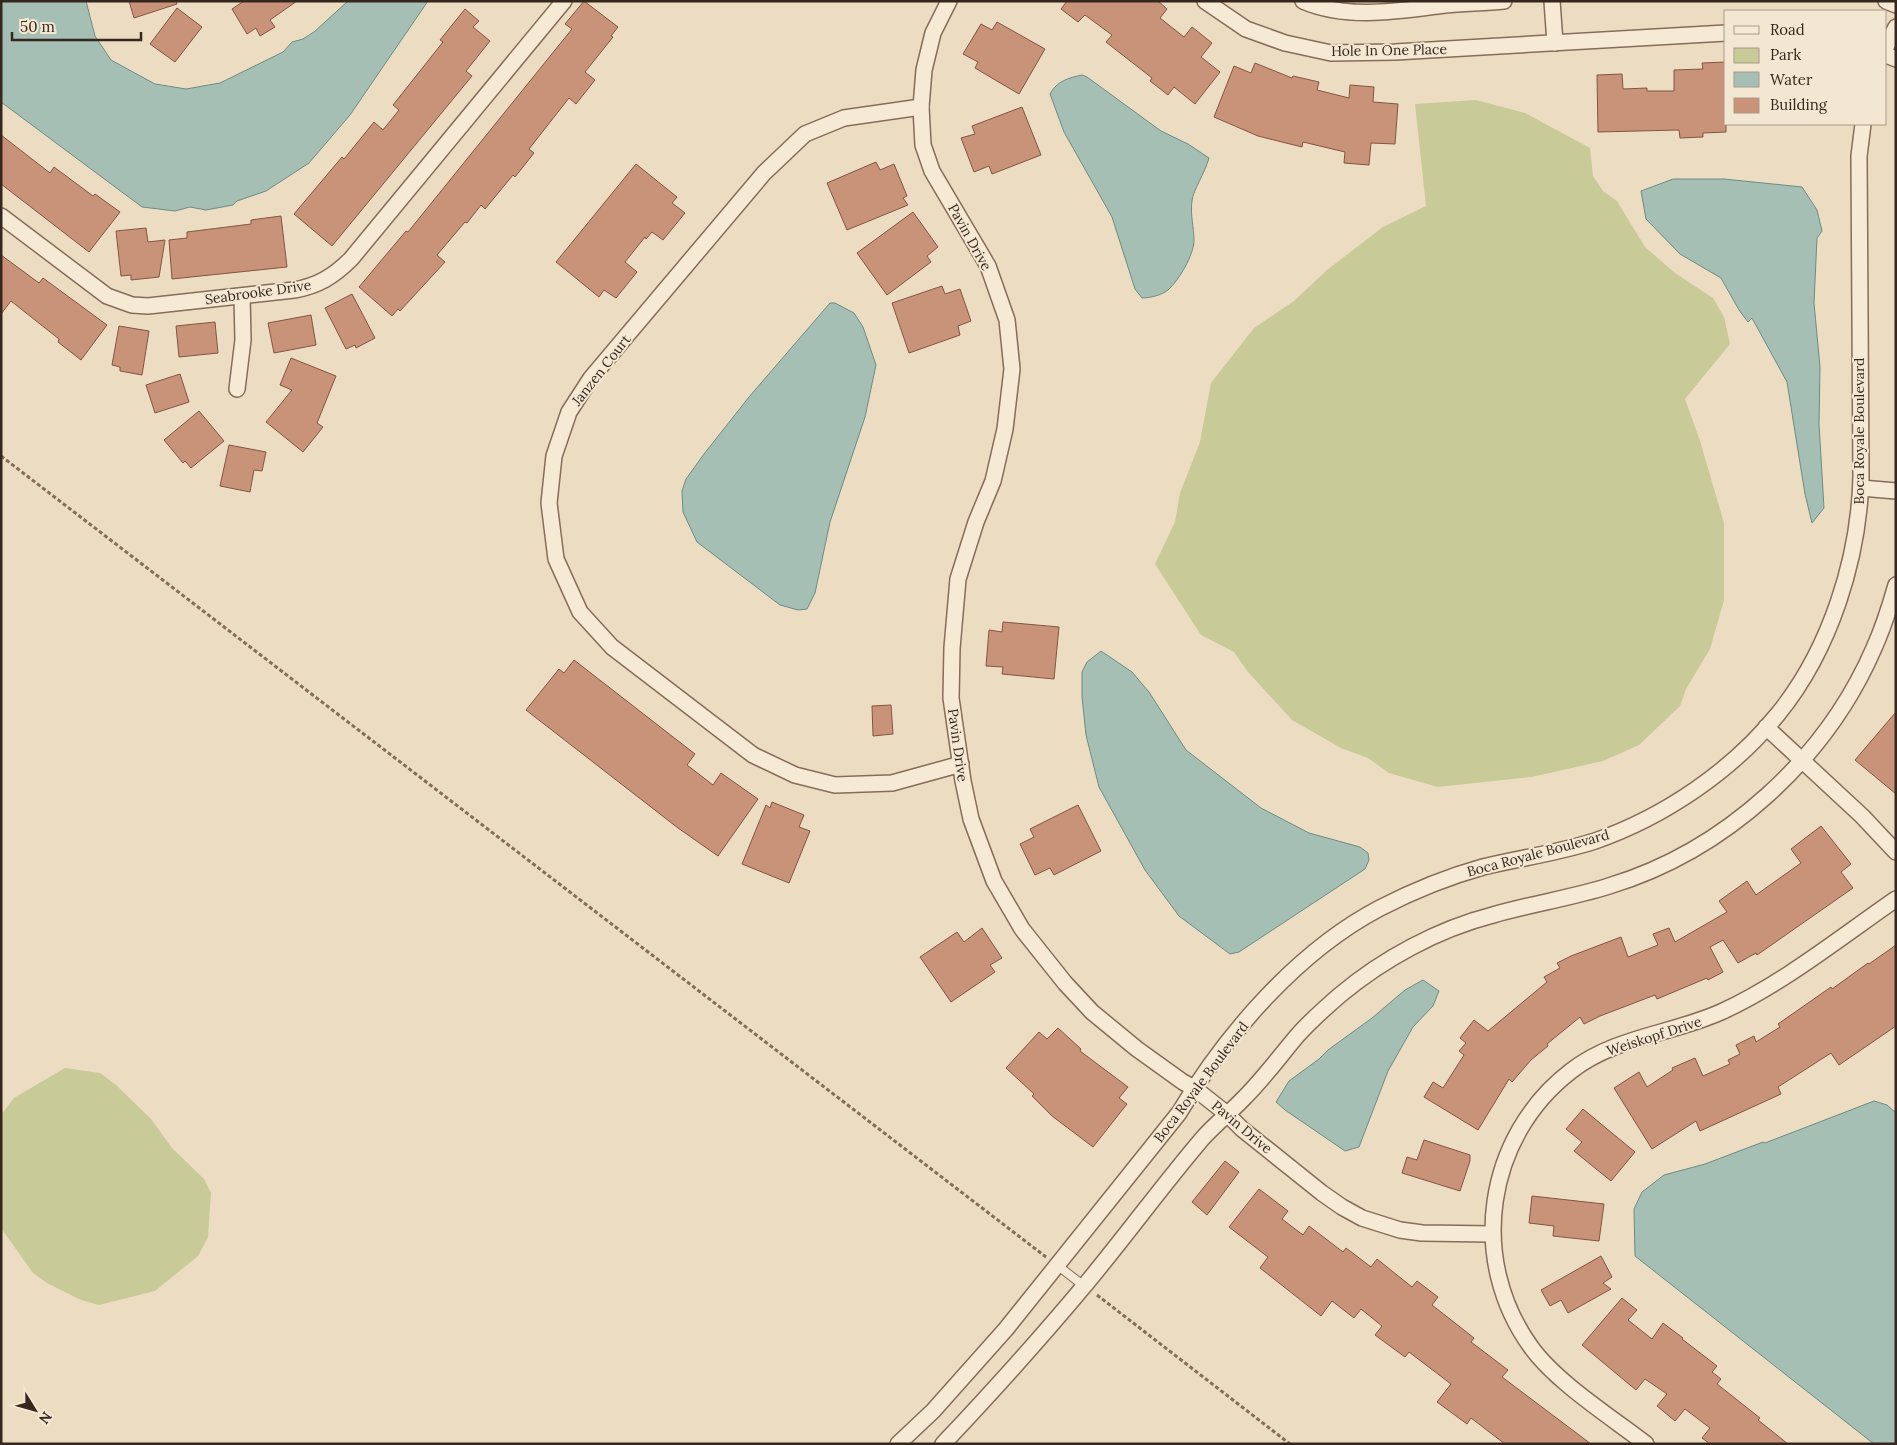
<svg xmlns="http://www.w3.org/2000/svg" width="1897" height="1445" font-family="Lora,serif">
<style>
.green{fill:#c8ca97}
.water{fill:#a5bfb5;stroke:#6c8c81}
.building{fill:#c9937a;stroke:#835541}
.lines{fill:none;stroke-linecap:round;stroke-linejoin:round}
.service-casing{stroke:#856d5a;stroke-width:10}
.minor-casing{stroke:#856d5a;stroke-width:18}
.path{stroke:#856d5a;stroke-width:3;stroke-dasharray:4 2.5;stroke-linecap:butt}
.service{stroke:#f7ead5;stroke-width:8}
.minor{stroke:#f7ead5;stroke-width:15}
.labels{text-anchor:middle;dominant-baseline:central;stroke-width:4;stroke-linejoin:round;paint-order:stroke}
.street-label{font-size:14px;fill:#36271e;stroke:#f4e7d2}
</style>
<rect width="100%" height="100%" fill="#ecdcc2"/>
<!-- green -->
<g class="green">
<polygon points="1476,100 1525,113 1590,148 1593,176 1603,191 1617,201 1645,247 1675,273 1713,298 1724,317 1730,344 1685,399 1700,441 1724,523 1724,600 1710,649 1686,689 1680,706 1639,745 1603,761 1531,777 1438,787 1389,773 1368,758 1341,748 1292,720 1248,672 1234,652 1201,635 1155,564 1175,522 1180,493 1200,442 1211,383 1254,328 1294,301 1327,270 1383,227 1426,206 1415,104"/>
<polygon points="65,1068 100,1073 116,1085 151,1119 172,1148 204,1179 211,1193 208,1237 198,1256 155,1291 99,1305 81,1300 47,1283 33,1273 1,1228 1,1115 14,1098"/>
</g>
<!-- water -->
<g class="water">
<polygon points="1,1 86,1 95,36 111,60 155,84 186,89 220,83 283,52 292,42 303,39 314,32 348,1 428,1 350,115 309,163 266,191 237,201 233,205 206,210 190,207 175,211 142,207 1,102"/>
<path d="M 1082,75 L 1087,77 L 1161,131 L 1188,144 L 1209,158 C 1205,173 1193,190 1192,201 C 1190,215 1194,227 1194,240 C 1194,255 1179,280 1168,290 C 1162,295 1150,298 1142,298 L 1135,289 L 1112,217 L 1064,132 L 1050,94 C 1057,81 1068,78 1082,75 Z"/>
<polygon points="1673,179 1724,179 1802,187 1817,210 1822,231 1817,238 1814,303 1820,367 1819,424 1824,508 1812,523 1805,494 1787,382 1752,318 1748,322 1739,310 1721,278 1680,254 1646,219 1641,191"/>
<polygon points="830,303 835,303 854,313 863,327 876,365 865,417 830,522 815,593 807,609 798,610 780,605 697,542 683,512 682,491 686,479 704,454 749,397"/>
<polygon points="1101,651 1132,672 1149,692 1186,750 1261,808 1309,833 1360,847 1368,853 1369,860 1365,869 1239,952 1230,954 1179,916 1145,870 1099,787 1086,735 1082,697 1082,672 1087,662"/>
<polygon points="1423,980 1439,991 1433,1006 1413,1027 1388,1071 1359,1147 1345,1151 1285,1110 1276,1102 1289,1081 1319,1059 1328,1050 1372,1018 1405,990"/>
<polygon points="1874,1101 1887,1105 1896,1113 1896,1444 1874,1444 1635,1256 1634,1209 1642,1192 1664,1175 1705,1164 1763,1142 1765,1143"/>
</g>
<!-- building -->
<g class="building">
<polygon points="129,1 176,1 177,4 134,18"/>
<polygon points="244,1 297,1 270,20 275,27 260,36 256,28 247,34 232,9"/>
<polygon points="584,1 618,27 611,36 613,37 585,72 595,80 576,104 569,98 529,149 534,153 515,177 513,175 485,209 481,205 467,223 465,222 437,255 445,262 400,311 398,309 392,316 359,287 406,231 408,232 572,29 565,24"/>
<polygon points="1067,1 1158,1 1167,9 1160,18 1184,37 1192,27 1212,43 1201,57 1220,72 1195,104 1174,87 1168,95 1150,81 1152,78 1106,42 1112,35 1085,15 1078,22 1061,9"/>
<polygon points="177,8 202,27 175,62 150,44"/>
<polygon points="465,9 479,21 473,27 490,41 466,71 472,76 332,246 294,214 342,157 344,159 374,122 383,130 399,110 393,105 443,42 440,40"/>
<polygon points="997,22 1045,49 1019,94 975,68 978,62 963,54 981,24 992,30"/>
<polygon points="1726,62 1726,132 1703,133 1703,137 1680,138 1679,130 1598,132 1597,75 1622,74 1623,89 1647,88 1647,91 1674,91 1674,70 1703,69 1702,63"/>
<polygon points="1255,63 1292,78 1293,76 1319,82 1317,90 1349,98 1350,85 1374,87 1373,102 1398,104 1395,144 1371,143 1369,165 1344,163 1345,152 1303,142 1302,147 1258,136 1214,117 1234,66 1251,73"/>
<polygon points="1022,107 1041,155 992,174 989,166 974,172 961,138 975,134 972,126"/>
<polygon points="1,135 50,173 54,167 93,196 95,194 120,212 89,252 1,184"/>
<polygon points="876,162 880,170 894,164 907,196 903,198 908,205 847,230 827,183"/>
<polygon points="636,164 677,197 672,203 685,213 663,240 652,232 646,239 645,237 625,262 637,272 616,298 604,290 599,297 556,262"/>
<polygon points="913,212 938,247 927,256 931,262 887,295 857,253"/>
<polygon points="281,216 287,267 172,279 169,240 187,238 187,232 251,224 251,220"/>
<polygon points="146,228 148,242 165,240 159,277 131,280 131,275 121,276 116,231"/>
<polygon points="1,255 39,283 43,278 107,325 81,360 58,342 59,339 11,301 1,314"/>
<polygon points="942,286 945,294 960,289 971,321 958,326 960,335 909,353 892,303"/>
<polygon points="352,294 375,338 356,348 355,345 346,349 325,308"/>
<polygon points="311,315 316,345 274,353 268,323"/>
<polygon points="215,322 218,353 179,357 176,326"/>
<polygon points="119,326 149,331 142,375 120,371 120,367 112,365"/>
<polygon points="291,358 336,376 317,423 323,427 303,452 266,422 292,390 280,385"/>
<polygon points="180,374 189,402 155,413 146,385"/>
<polygon points="199,411 224,441 191,468 185,461 183,463 164,440"/>
<polygon points="229,445 266,452 262,471 254,470 250,492 220,486"/>
<polygon points="1003,622 1059,627 1054,679 1002,674 1003,667 986,666 989,630 1002,632"/>
<polygon points="574,660 695,754 687,765 713,785 721,773 758,799 718,856 678,828 526,710 559,669 564,673"/>
<polygon points="891,705 893,734 873,736 872,706"/>
<polygon points="1896,712 1896,794 1855,760"/>
<polygon points="772,802 804,815 799,827 810,831 789,883 742,864 766,805 770,808"/>
<polygon points="1078,805 1101,851 1054,875 1050,868 1035,875 1020,844 1034,837 1030,829"/>
<polygon points="1821,826 1851,864 1841,872 1853,888 1757,955 1756,953 1738,963 1723,940 1710,947 1723,972 1708,980 1707,978 1657,999 1655,995 1600,1016 1584,1024 1580,1017 1547,1044 1548,1046 1531,1060 1512,1082 1509,1079 1478,1130 1424,1097 1433,1082 1443,1088 1464,1055 1459,1051 1466,1043 1460,1038 1474,1020 1488,1031 1547,982 1544,977 1560,968 1557,963 1571,956 1621,937 1628,957 1658,945 1653,934 1669,928 1675,942 1727,912 1719,901 1747,881 1756,895 1801,863 1791,849"/>
<polygon points="982,928 1002,958 990,965 995,972 951,1002 920,957 957,932 964,942"/>
<polygon points="1896,945 1896,1026 1839,1065 1831,1053 1778,1087 1781,1094 1700,1131 1696,1121 1652,1149 1614,1088 1639,1072 1647,1087 1673,1070 1672,1068 1695,1058 1703,1076 1730,1064 1728,1060 1740,1054 1736,1045 1754,1036 1756,1042 1780,1027 1778,1024 1831,987 1832,989 1868,963 1869,964"/>
<polygon points="1058,1028 1081,1049 1080,1051 1128,1087 1119,1098 1127,1104 1093,1147 1052,1116 1032,1096 1034,1094 1006,1068 1039,1032 1047,1039"/>
<polygon points="1583,1109 1635,1152 1611,1181 1574,1151 1582,1142 1566,1129"/>
<polygon points="1424,1140 1470,1155 1470,1161 1460,1191 1402,1173 1407,1157 1417,1160"/>
<polygon points="1225,1161 1239,1172 1207,1215 1192,1202"/>
<polygon points="1259,1189 1288,1211 1282,1219 1303,1235 1309,1226 1343,1252 1346,1248 1371,1267 1377,1259 1412,1287 1417,1281 1438,1297 1432,1305 1474,1338 1471,1342 1508,1370 1502,1377 1591,1444 1505,1444 1471,1418 1467,1424 1437,1402 1451,1384 1409,1352 1405,1357 1375,1335 1382,1326 1361,1309 1354,1318 1332,1301 1321,1316 1260,1268 1268,1257 1229,1227"/>
<polygon points="1532,1196 1604,1204 1599,1241 1553,1236 1554,1226 1529,1223"/>
<polygon points="1601,1256 1612,1277 1603,1283 1611,1289 1568,1313 1561,1300 1550,1306 1541,1290"/>
<polygon points="1622,1298 1637,1310 1628,1320 1652,1339 1663,1323 1683,1338 1682,1339 1717,1366 1712,1372 1721,1379 1717,1384 1760,1418 1758,1420 1788,1444 1710,1444 1702,1438 1710,1428 1685,1409 1675,1421 1657,1406 1667,1394 1645,1379 1636,1390 1582,1345"/>
</g>
<g class="lines">
<defs>
<polyline id="service" points="1057,1265 1084,1286"/>
<g id="minor">
<polyline points="949,1 933,33 924,70 921,107 923,145 932,171 988,266 1007,320 1012,369 1005,429 993,481 976,522 958,579 952,648 951,698 963,781 971,819 994,881 1022,929 1065,983 1092,1012 1137,1049 1183,1082 1194,1088 1227,1114 1242,1129 1322,1193 1342,1207 1362,1218 1400,1230 1422,1233 1492,1234"/>
<polyline points="1205,1 1246,29 1285,43 1331,53 1395,52 1726,33"/>
<path d="M 1303,1 C 1347,20 1399,11 1445,5 C 1465,3 1484,3 1504,1"/>
<polyline points="1552,1 1555,43"/>
<polyline points="1886,1 1896,5"/>
<polyline points="1886,47 1896,27"/>
<polyline points="1886,55 1896,59"/>
<polyline points="921,107 844,118 805,134 764,173 591,378 569,412 554,456 549,503 556,559 580,612 612,647 753,755 795,775 835,785 892,783 961,764"/>
<path d="M 1,216 L 107,296 L 132,305 L 148,306 L 294,290 C 318,286 334,276 351,259 L 564,1"/>
<polyline points="237,389 243,340 242,296"/>
<polyline points="1861,488 1896,491"/>
<polyline points="1766,727 1862,816 1896,852"/>
<path d="M 898,1444 L 933,1411 L 1006,1329 L 1179,1113 C 1226,1034 1298,951 1380,908 C 1413,891 1447,877 1483,867 C 1520,858 1558,853 1595,841 C 1664,817 1732,771 1778,714 C 1830,650 1859,559 1861,477 L 1859,156 L 1863,124"/>
<path d="M 943,1444 C 992,1392 1040,1339 1085,1285 C 1125,1237 1162,1186 1202,1139 C 1215,1124 1231,1112 1245,1097 C 1264,1078 1280,1056 1297,1036 C 1310,1021 1325,1008 1340,995 C 1383,959 1438,929 1493,915 C 1531,904 1571,898 1609,886 C 1725,851 1826,759 1874,648 C 1883,628 1890,606 1896,585"/>
<path d="M 1646,1444 C 1611,1417 1556,1382 1531,1347 C 1468,1260 1485,1137 1571,1071 C 1614,1037 1672,1034 1721,1012 C 1781,985 1841,937 1896,899"/>
</g>
</defs>
<!-- service casing -->
<use href="#service" class="service-casing"/>
<!-- minor casing -->
<use href="#minor" class="minor-casing"/>
<!-- path -->
<g class="path">
<polyline points="1,456 1046,1257"/>
<polyline points="1097,1295 1290,1444"/>
</g>
<!-- service -->
<use href="#service" class="service"/>
<!-- minor -->
<use href="#minor" class="minor"/>
</g>
<g class="labels">
<!-- street labels -->
<g class="street-label">
<text transform="translate(1389 50) rotate(-1)">Hole In One Place</text>
<text transform="translate(970 237) rotate(61)">Pavin Drive</text>
<text transform="translate(258 292) rotate(-8)">Seabrooke Drive</text>
<text transform="translate(601 370) rotate(-52)">Janzen Court</text>
<text transform="translate(1859 431) rotate(-90)">Boca Royale Boulevard</text>
<text transform="translate(958 745) rotate(82)">Pavin Drive</text>
<text transform="translate(1538 853) rotate(-15)">Boca Royale Boulevard</text>
<text transform="translate(1654 1036) rotate(-18)">Weiskopf Drive</text>
<text transform="translate(1201 1082) rotate(-53)">Boca Royale Boulevard</text>
<text transform="translate(1242 1127) rotate(40)">Pavin Drive</text>
</g>
</g>
<!-- border -->
<rect width="1897" height="1445" fill="none" stroke="#36271e" stroke-width="5"/>
<!-- legend -->
<rect x="1724" y="10" width="162" height="115" fill="#f4e7d2" stroke="#a89a8a"/>
<rect x="1734" y="26" width="25" height="8" fill="#f7ead5" stroke="#a89a8a"/>
<text x="1770" y="35" font-size="15" fill="#36271e">Road</text>
<rect x="1734" y="48" width="25" height="15" fill="#c8ca97" stroke="#a89a8a"/>
<text x="1770" y="60" font-size="15" fill="#36271e">Park</text>
<rect x="1734" y="72" width="25" height="15" fill="#a5bfb5" stroke="#a89a8a"/>
<text x="1770" y="85" font-size="15" fill="#36271e">Water</text>
<rect x="1734" y="98" width="25" height="15" fill="#c9937a" stroke="#a89a8a"/>
<text x="1770" y="110" font-size="15" fill="#36271e">Building</text>
<!-- north arrow -->
<g transform="translate(35 1410) rotate(127)" stroke="#f4e7d2" stroke-width="4" paint-order="stroke">
<path d="M0-4L9 19L0 12L-9 19Z" fill="#36271e"/>
<text y="-8" font-size="14" font-weight="bold" text-anchor="middle" fill="#36271e">N</text>
</g>
<!-- scale -->
<path d="M12 32v8h129v-8" fill="none" stroke="#36271e" stroke-width="2.5"/>
<text x="20" y="32" font-size="15" fill="#36271e" stroke="#f4e7d2" stroke-width="4" paint-order="stroke">50 m</text>
</svg>
